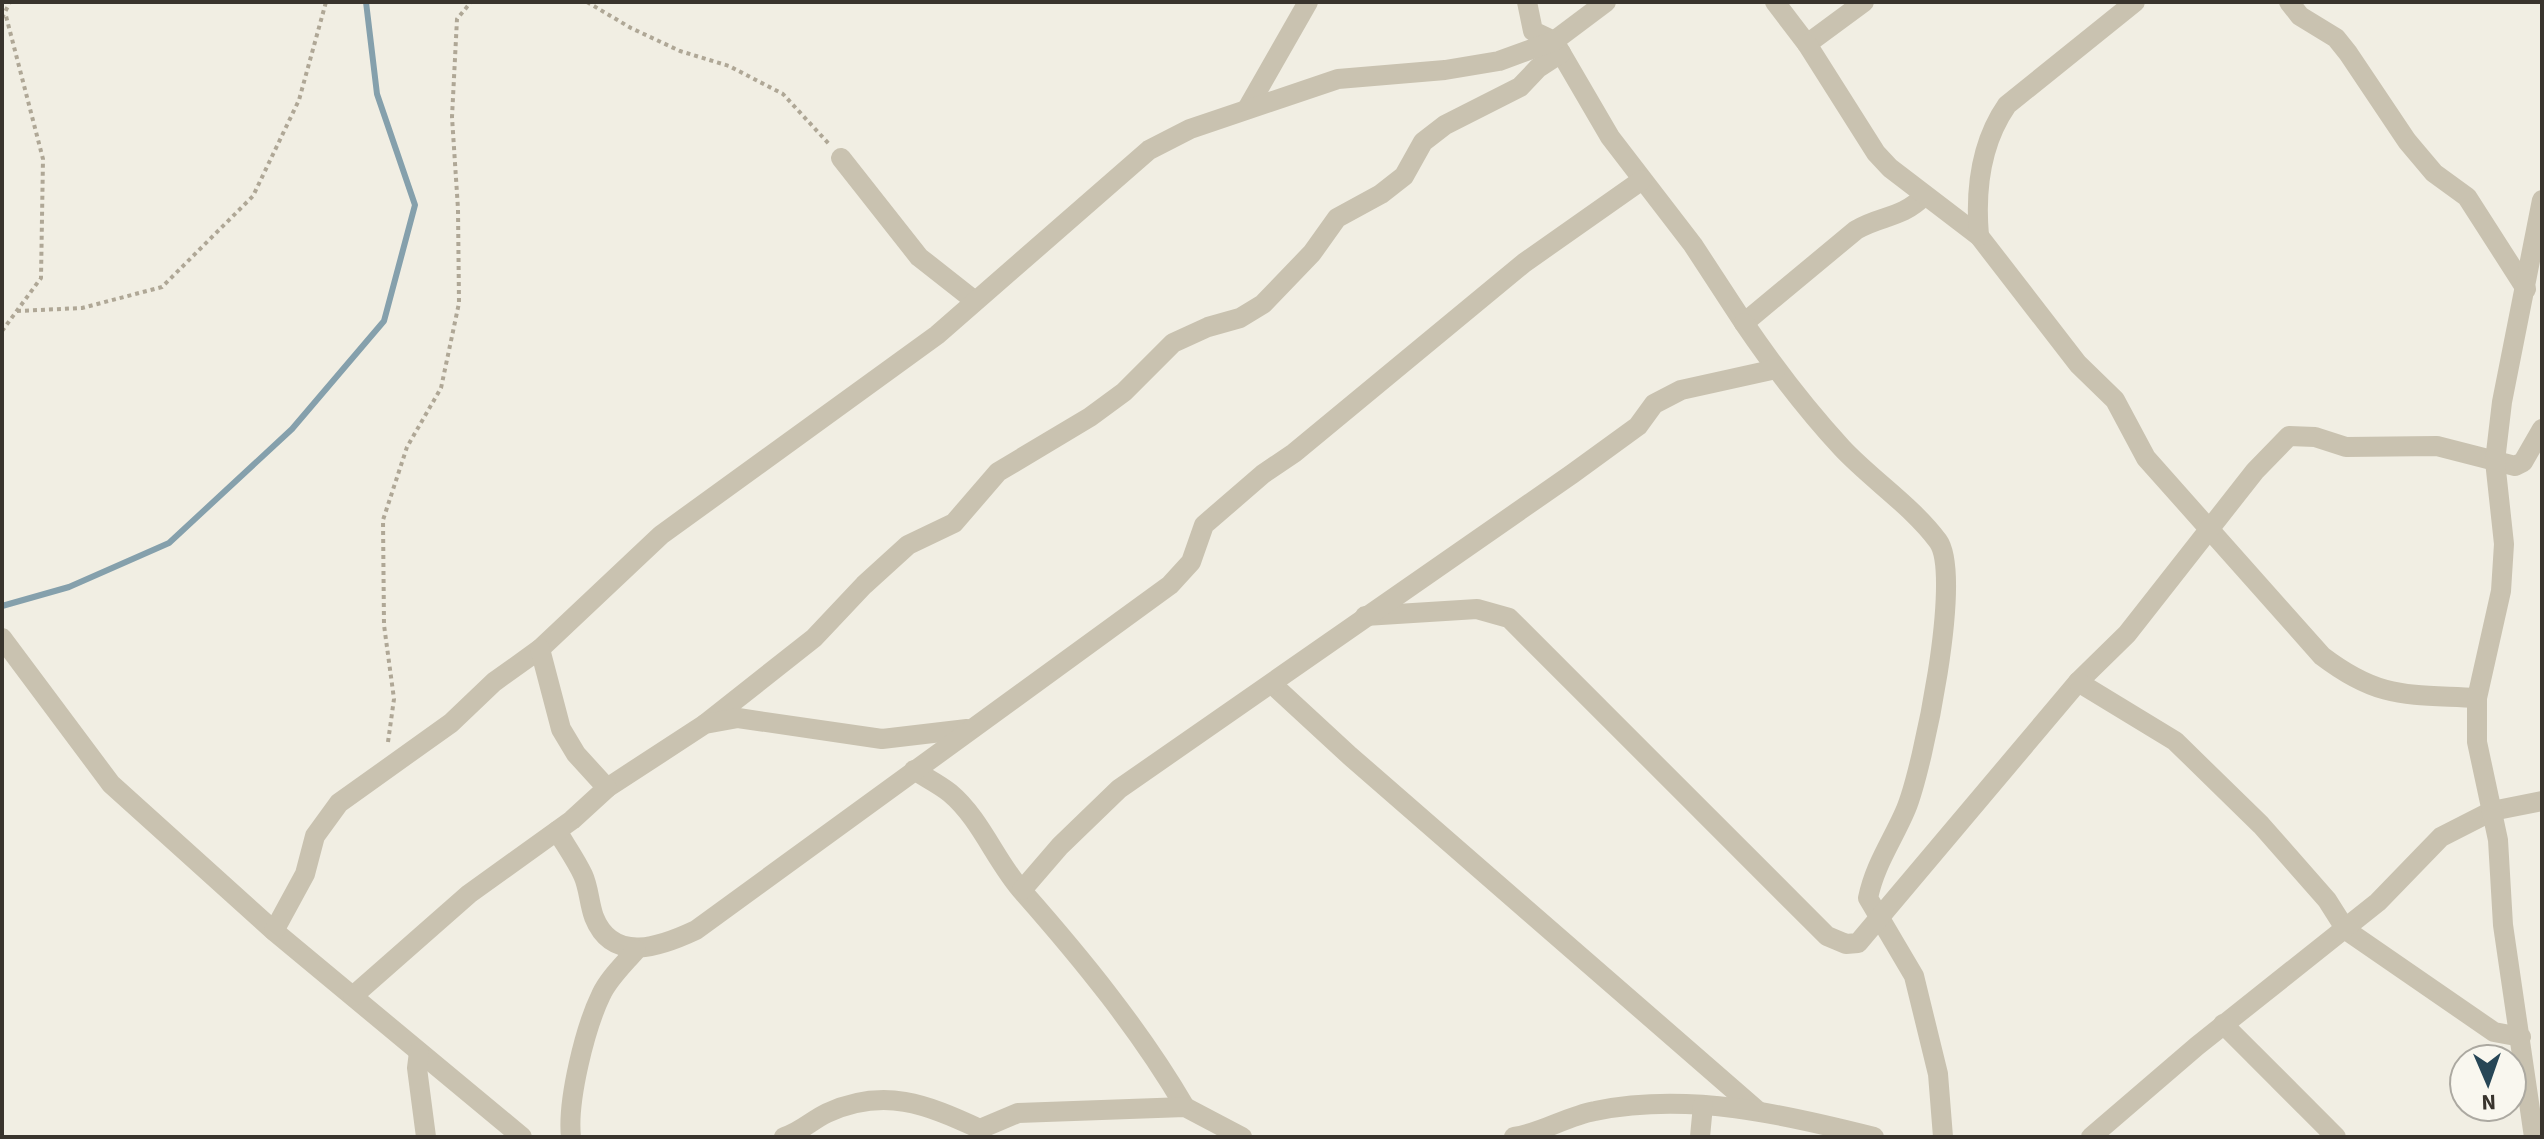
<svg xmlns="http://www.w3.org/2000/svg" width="2544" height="1139" font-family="'Source Sans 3',sans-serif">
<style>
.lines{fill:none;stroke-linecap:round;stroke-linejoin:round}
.stream{stroke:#85a0ac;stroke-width:6}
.path{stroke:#afa796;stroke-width:4;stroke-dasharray:4 4;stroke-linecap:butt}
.minor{stroke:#c9c2b0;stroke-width:20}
</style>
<rect width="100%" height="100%" fill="#f1eee3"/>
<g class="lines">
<!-- stream -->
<polyline class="stream" points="2,606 69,587 169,543 292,429 384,321 415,205 377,94 366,2"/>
<!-- path -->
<g class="path">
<polyline points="587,2 631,28 680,51 729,66 783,94 829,144"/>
<polyline points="2,18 10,2"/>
<polyline points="17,311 82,308 162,287 253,196 299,100 326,2"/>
<polyline points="2,331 41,278 43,159 6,16"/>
<polyline points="388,742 394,699 384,625 383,520 407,447 441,388 459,303 458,209 452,117 457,19 471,2"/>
</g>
<!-- minor -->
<g class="minor">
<path d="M 1527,2 L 1533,31 L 1554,41 L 1610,137 L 1693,245 L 1744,323 L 1856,230 C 1881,215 1901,219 1924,196"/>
<polyline points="1775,2 1807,44 1864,2"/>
<polyline points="2289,2 2300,16 2336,38 2348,53 2407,141 2434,173 2467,197 2526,289"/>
<path d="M 1807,44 L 1876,153 L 1890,168 L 1979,236 L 2078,364 L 2115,400 L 2146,458 L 2322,656 C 2380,700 2407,694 2477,698"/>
<polyline points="1247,109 1308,2"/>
<polyline points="841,158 919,257 975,301"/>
<path d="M 1979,236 C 1975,190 1980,144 2007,105 L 2135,2"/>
<path d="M 1744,323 C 1774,367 1806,409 1842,448 C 1872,480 1912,506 1938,541 C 1963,575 1923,768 1906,809 C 1893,840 1875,864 1868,898 L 1914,976 L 1938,1074 L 1943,1137"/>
<polyline points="1365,616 1477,609 1509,618 1827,936 1846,944 1858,943 2078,682 2127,634 2255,471 2289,436 2315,437 2346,447 2437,446 2515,466 2523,462 2542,429"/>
<polyline points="2,638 111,784 274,931 522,1137"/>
<polyline points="2078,682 2175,741 2261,825 2327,900 2346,930 2494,1032 2521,1037"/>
<polyline points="1272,684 1350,756 1758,1111"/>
<polyline points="705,724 814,638 864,585 908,545 954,523 998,472 1090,417 1124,392 1173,343 1208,327 1240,318 1263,304 1312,253 1337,218 1381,194 1404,176 1423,142 1445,125 1520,87 1538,68 1561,53"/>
<path d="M 914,770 C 926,778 939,784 950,793 C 981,819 996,862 1023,892 C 1082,959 1140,1030 1185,1107"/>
<polyline points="607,788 705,724 738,718 882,739 967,729"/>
<path d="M 557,831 C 566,846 576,860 583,875 C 589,888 589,903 594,917 C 613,965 662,946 696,930 L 1170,585 L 1191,562 L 1204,525 L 1263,474 L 1294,453 L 1524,263 L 1642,180"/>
<polyline points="1022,890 1060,846 1119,789 1572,474 1638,426 1654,404 1681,390 1776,369"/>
<polyline points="274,931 305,874 315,836 339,803 451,723 494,682 540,649 661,535 937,335 1149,150 1190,129 1338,79 1445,70 1499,61 1554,41 1606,2"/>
<polyline points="353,996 469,894 572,820 607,788 576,754 561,729 540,649"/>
<polyline points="2223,1024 2336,1137"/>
<polyline points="419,1052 417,1068 426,1137"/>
<path d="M 571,1137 C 567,1101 585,1028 601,995 C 608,979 625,963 636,950"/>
<path d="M 784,1137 C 801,1132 812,1120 827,1113 C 884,1087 926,1104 980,1129 L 1018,1113 L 1185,1107 L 1242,1137"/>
<path d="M 1514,1137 C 1542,1133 1567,1116 1595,1111 C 1689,1092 1783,1114 1874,1137"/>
<polyline points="1700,1137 1703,1105"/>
<polyline points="2091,1137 2197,1046 2378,902 2441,837 2492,811 2542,801"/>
<polyline points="2534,1137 2503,925 2498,840 2477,742 2477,698 2501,591 2504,544 2495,461 2502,402 2542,200"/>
</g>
</g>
<!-- border -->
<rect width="2544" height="1139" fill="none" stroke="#39342d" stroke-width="8"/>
<!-- north arrow -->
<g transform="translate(2488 1083) rotate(178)"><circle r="38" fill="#f9f7ef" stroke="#aca9a1" stroke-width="2"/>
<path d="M0-6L14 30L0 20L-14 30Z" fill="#274656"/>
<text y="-12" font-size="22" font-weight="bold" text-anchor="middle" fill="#39342d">N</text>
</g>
</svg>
